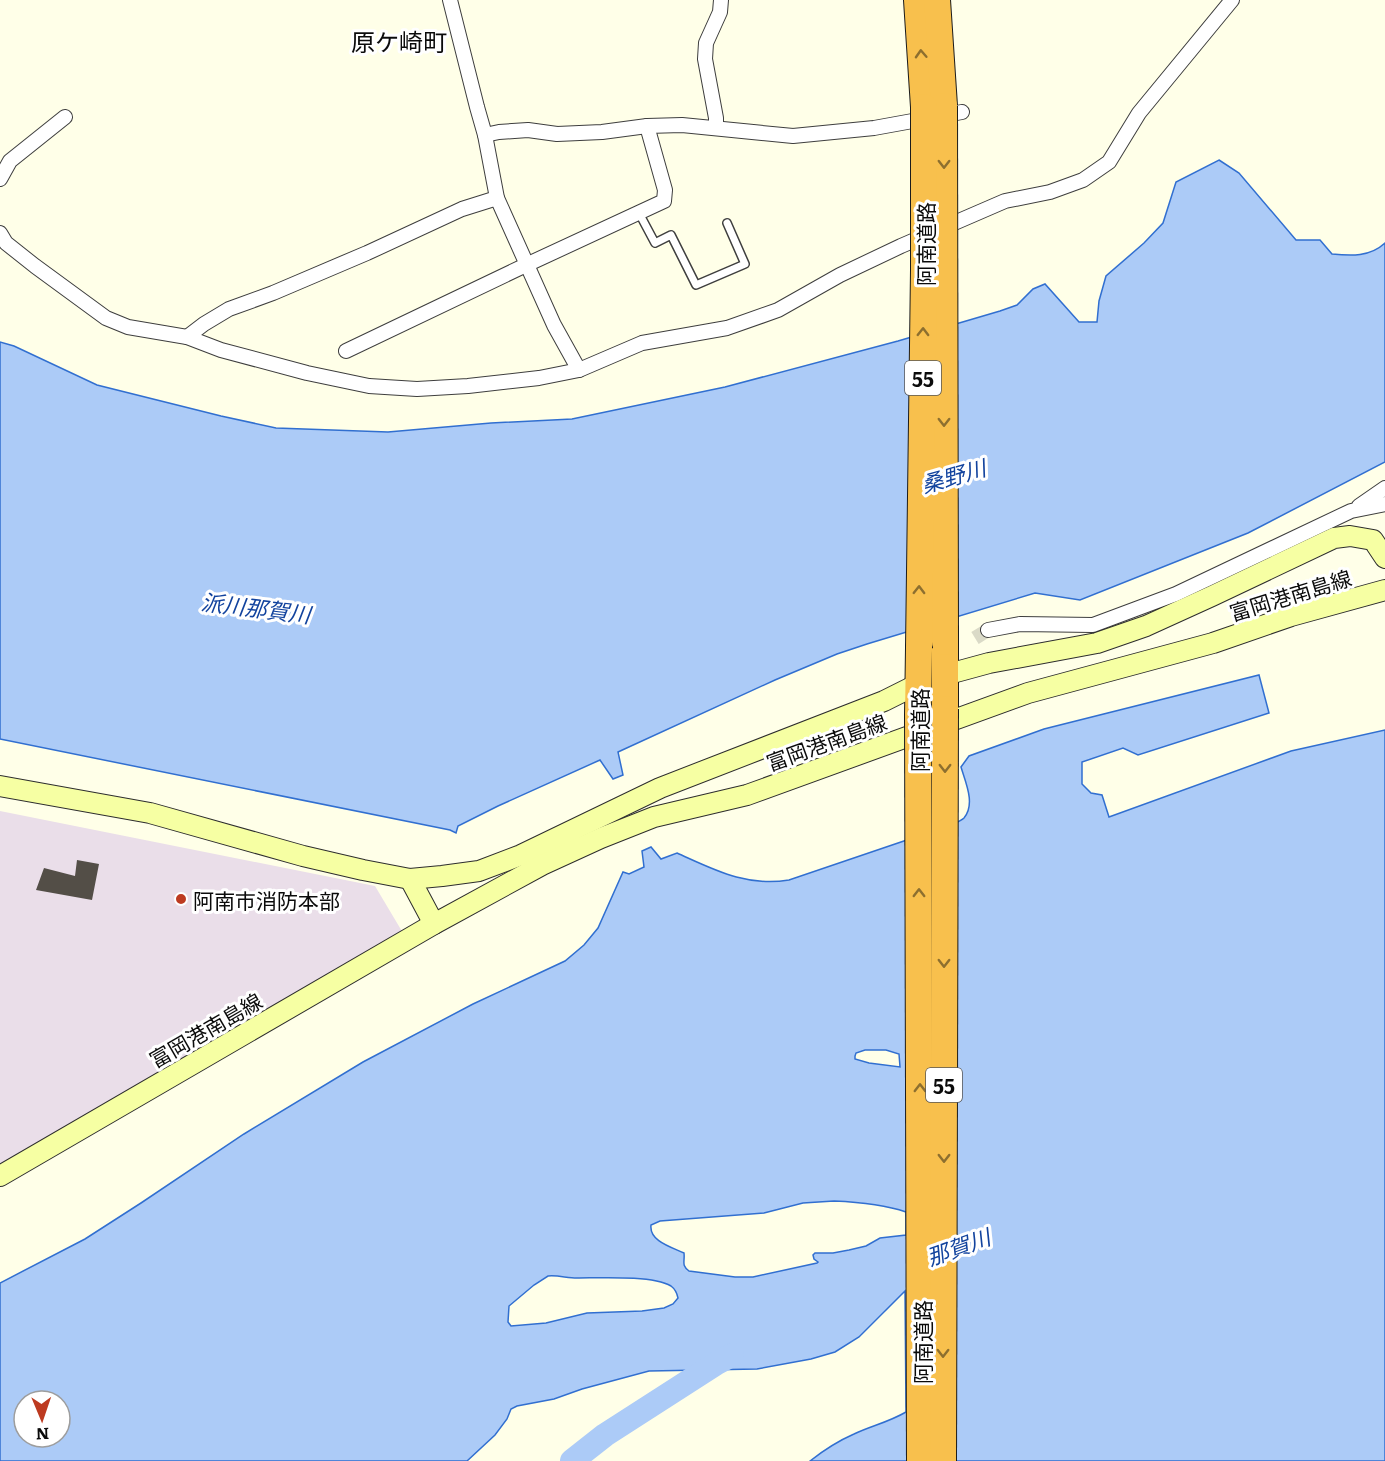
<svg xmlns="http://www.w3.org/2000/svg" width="1385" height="1461" font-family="Literata,'Noto Sans JP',serif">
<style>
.industrial{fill:#eadee9}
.water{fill:#accbf7;stroke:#316fd0;stroke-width:1.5;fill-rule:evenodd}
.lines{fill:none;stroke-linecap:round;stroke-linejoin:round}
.river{stroke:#accbf7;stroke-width:24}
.building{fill:#534e47}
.street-tunnel{stroke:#dadac7;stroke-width:14;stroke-dasharray:14 7;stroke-linecap:butt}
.lane-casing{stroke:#3e3e3e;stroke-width:10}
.street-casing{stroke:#3e3e3e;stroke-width:16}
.secondary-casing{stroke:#2d2d2d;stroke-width:22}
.highway-casing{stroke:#1c1c1c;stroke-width:28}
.lane{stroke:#fff;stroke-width:7}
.street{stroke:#fff;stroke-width:14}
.secondary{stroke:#f6ffa3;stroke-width:20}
.highway{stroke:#f8c04d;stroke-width:26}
.highway-bridge-casing{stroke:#1c1c1c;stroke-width:28;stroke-linecap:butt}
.highway-bridge{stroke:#f8c04d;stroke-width:26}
.oneway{stroke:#8d6f2f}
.poi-dot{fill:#bd3a20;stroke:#fff;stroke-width:2}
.labels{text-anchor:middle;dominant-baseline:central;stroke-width:6;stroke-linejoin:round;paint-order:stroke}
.shield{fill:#fff;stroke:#545454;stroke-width:1.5}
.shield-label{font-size:20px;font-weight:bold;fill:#0b0b0b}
.street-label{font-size:21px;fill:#0b0b0b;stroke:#fff}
.poi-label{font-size:21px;fill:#0b0b0b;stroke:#fff;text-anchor:start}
.water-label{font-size:22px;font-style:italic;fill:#12439e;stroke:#fff}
.quarter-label{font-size:24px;fill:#0b0b0b;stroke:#fff}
</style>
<rect width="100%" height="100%" fill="#ffffe8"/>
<!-- industrial -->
<polygon class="industrial" points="0,811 375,886 403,933 0,1168"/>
<!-- water -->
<g class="water">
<path d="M 1219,160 L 1239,173 L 1296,240 L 1320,240 L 1332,254 C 1351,256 1370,257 1385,243 L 1385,462 L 1248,533 L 1080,600 L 1035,593 L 867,644 L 837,654 L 775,680 L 618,752 L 623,775 L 613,779 L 600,760 L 498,806 L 458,826 L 456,833 L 450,830 L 0,739 L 0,342 L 14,346 L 97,385 L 221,416 L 276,428 L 388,432 L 491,423 L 572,419 L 725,387 L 898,341 L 1000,311 L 1017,305 L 1033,289 L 1045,284 L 1079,322 L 1097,322 L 1099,301 L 1106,276 L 1144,243 L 1163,223 L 1176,182 Z"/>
<path d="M 1259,675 L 1269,713 L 1138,755 L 1123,748 L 1082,762 L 1082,784 L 1091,793 L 1102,795 L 1109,817 L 1291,751 L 1385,730 L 1385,1461 L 810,1461 C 824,1450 838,1441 854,1434 C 871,1426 889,1422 906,1412 L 905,1291 L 859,1337 L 835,1352 L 811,1359 L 757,1369 L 649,1371 L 582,1389 L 554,1399 L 517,1406 L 511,1409 L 507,1419 L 495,1435 L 467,1461 L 0,1461 L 0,1283 L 85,1239 L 141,1203 L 244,1134 L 363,1062 L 473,1004 L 565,961 L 584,945 L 598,928 L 623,872 L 629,874 L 644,867 L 642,851 L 651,847 L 661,859 L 677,853 C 715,870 746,887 789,880 L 951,825 C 955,823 961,821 964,818 C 976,804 965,781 961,767 L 969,756 L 1044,729 ZM 865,1050 L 886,1050 L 899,1054 L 900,1067 L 869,1063 L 855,1059 L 855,1056 L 856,1053 ZM 834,1201 C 858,1202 883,1204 906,1212 L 906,1235 L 880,1238 L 866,1246 L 849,1250 L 833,1253 L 815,1253 L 813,1255 L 814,1259 L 818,1262 L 817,1263 L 753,1277 L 735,1277 L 689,1271 C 681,1265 685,1262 684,1253 C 671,1247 649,1241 651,1225 L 660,1221 L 764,1213 L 803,1203 ZM 548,1276 C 558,1275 567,1278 577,1278 C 600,1278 652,1275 671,1286 C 675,1289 677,1293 678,1298 L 673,1304 L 664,1308 L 642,1311 L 587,1313 L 546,1323 L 511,1326 L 508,1322 L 509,1306 L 534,1285 ZM 24,1401 L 60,1401 L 60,1437 L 24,1437 Z"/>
</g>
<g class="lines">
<!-- river -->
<polyline class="river" points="572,1461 605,1435 717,1363 732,1355"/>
</g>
<!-- building -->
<polygon class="building" points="77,860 99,864 92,900 36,890 44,868 75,876"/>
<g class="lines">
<!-- street-tunnel -->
<polyline class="street-tunnel" points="975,638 988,630"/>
<defs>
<polyline id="lane" points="639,213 655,243 671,235 696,285 745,264 727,223"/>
<g id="street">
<polyline points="450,0 477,107 485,135 497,198 554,325 579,370"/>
<polyline points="716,128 716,118 705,59 706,43 720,12 721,0"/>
<polyline points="485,135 499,132 528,130 557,134 602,132 647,126 682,125 793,136 874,128 962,112"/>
<polyline points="0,179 10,161 65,117"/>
<polyline points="0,233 6,243 35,266 106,318 128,327 187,337 221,350 307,373 369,386 417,389 468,386 539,378 579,370 642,343 727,328 778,310 840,275 901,246 1005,201 1050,192 1083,180 1109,162 1139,113 1232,0"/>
<polyline points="187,337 204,324 229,309 273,293 367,253 462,209 497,198"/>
<polyline points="346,351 526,265 664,201 665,190 647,126"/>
<polyline points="1359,506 1385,488"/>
<polyline points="988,630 1020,624 1093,625 1176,594 1351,511 1385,504"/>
</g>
<g id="secondary">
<polyline points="945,675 989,663 1097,643 1146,626 1212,596 1334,538 1350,536 1373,540 1385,558"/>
<polyline points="0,786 150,813 303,856 363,870 410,879 442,876 479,871 521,855 660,788 884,701 918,684"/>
<polyline points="410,879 434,924"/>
<polyline points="0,1176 434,924 542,865 601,838 654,817 747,795 1028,693 1213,643 1291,616 1385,590"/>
</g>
<g id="highway">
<polyline points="917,0 924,107"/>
<polyline points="937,0 944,106"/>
<polyline points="945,709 945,642"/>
<polyline points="918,715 919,648"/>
</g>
</defs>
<!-- lane casing -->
<use href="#lane" class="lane-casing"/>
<!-- street casing -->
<use href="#street" class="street-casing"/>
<!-- secondary casing -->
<use href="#secondary" class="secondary-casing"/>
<!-- highway casing -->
<use href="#highway" class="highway-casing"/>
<!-- lane -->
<use href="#lane" class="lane"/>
<!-- street -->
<use href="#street" class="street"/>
<!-- secondary -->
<use href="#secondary" class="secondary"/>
<!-- highway -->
<use href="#highway" class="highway"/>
<defs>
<g id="highway-bridge">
<polyline points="944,106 945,642"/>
<polyline points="919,648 924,270 924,107"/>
<polyline points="918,715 920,1461"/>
<polyline points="943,1461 945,709"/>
</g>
</defs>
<!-- highway-bridge casing -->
<use href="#highway-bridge" class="highway-bridge-casing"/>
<!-- highway-bridge -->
<use href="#highway-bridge" class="highway-bridge"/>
</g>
<!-- one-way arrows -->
<defs><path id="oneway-chevron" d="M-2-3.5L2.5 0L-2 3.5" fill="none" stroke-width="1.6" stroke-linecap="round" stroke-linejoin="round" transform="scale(1.5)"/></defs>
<g class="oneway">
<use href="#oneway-chevron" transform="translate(921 54) rotate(-93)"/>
<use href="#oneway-chevron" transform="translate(944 164) rotate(90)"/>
<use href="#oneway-chevron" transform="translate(923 332) rotate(-89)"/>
<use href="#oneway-chevron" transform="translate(944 422) rotate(90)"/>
<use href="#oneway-chevron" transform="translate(919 590) rotate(-89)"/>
<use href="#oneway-chevron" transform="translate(945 768) rotate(90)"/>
<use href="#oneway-chevron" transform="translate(919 893) rotate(-90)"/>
<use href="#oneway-chevron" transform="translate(944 963) rotate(90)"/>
<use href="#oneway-chevron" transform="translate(920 1088) rotate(-90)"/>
<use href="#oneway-chevron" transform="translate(944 1158) rotate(90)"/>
<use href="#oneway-chevron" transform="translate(943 1353) rotate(90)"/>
</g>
<!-- markers -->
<circle class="poi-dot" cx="181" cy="899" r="6"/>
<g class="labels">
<!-- shield labels -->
<g class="shield">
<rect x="905" y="361" width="36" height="34" rx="4.5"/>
<rect x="926" y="1068" width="36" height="34" rx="4.5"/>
</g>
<g class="shield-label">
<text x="923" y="378">55</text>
<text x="944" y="1085">55</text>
</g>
<!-- street labels -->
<g class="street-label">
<text transform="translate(924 244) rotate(-90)">阿南道路</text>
<text transform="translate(1290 594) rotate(-17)">富岡港南島線</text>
<text transform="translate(918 730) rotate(-90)">阿南道路</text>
<text transform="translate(826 741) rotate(-20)">富岡港南島線</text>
<text transform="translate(205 1029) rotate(-30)">富岡港南島線</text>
<text transform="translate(921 1342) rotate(-90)">阿南道路</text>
</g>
<!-- poi labels -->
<g class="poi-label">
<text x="193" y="899">阿南市消防本部</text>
</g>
<!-- water labels -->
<g class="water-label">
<text transform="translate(953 475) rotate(-16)">桑野川</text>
<text transform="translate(256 607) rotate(7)">派川那賀川</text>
<text transform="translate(958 1246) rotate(-20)">那賀川</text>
</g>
<!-- quarter labels -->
<g class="quarter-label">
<text x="399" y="40">原ケ崎町</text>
</g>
</g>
<!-- north arrow -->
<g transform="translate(42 1419) rotate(178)"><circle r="28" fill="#ffffff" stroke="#9d9d9d" stroke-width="1.5"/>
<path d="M0-4.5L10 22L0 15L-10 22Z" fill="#bd3a20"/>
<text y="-9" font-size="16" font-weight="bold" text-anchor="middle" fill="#0b0b0b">N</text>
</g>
</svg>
